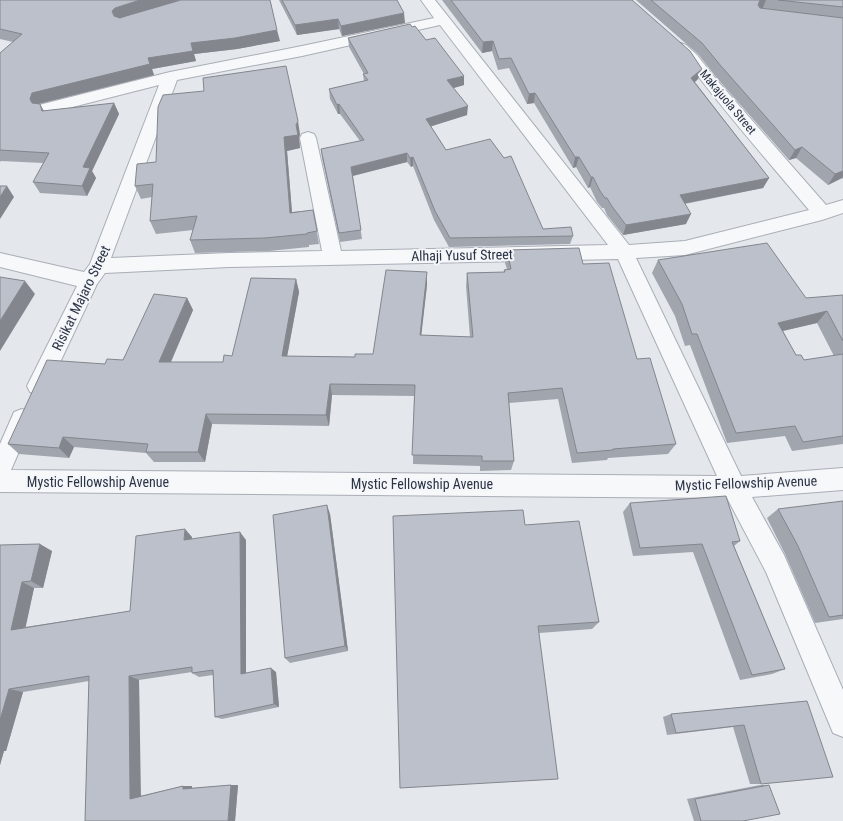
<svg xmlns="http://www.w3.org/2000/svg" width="843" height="821" font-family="'Roboto Condensed',sans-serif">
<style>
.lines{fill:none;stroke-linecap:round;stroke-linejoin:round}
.street-casing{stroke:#a9aeb7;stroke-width:2}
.street{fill:#f7f8fa;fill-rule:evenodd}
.wall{fill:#a1a5ae;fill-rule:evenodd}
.shaded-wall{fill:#83868d}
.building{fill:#bbc0ca;stroke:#83868d}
.labels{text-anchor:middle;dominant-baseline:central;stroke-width:4;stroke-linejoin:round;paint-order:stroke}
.far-street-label{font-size:12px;fill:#2b3445;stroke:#f4f6f9}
.street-label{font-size:14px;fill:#2b3445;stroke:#f4f6f9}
</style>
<rect width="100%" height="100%" fill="#e4e7ec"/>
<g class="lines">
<defs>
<path id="street" d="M 421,0 L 435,0 L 629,245 L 685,241 L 809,210 C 768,161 726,114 688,63 C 684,58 678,54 673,48 L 676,45 L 681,43 L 686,45 L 697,55 L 715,78 L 826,205 L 843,200 L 843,213 L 822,220 L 685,255 L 636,258 L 741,476 L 843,468 L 843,490 L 752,497 L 784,555 L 843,690 L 843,737 L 833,733 L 766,572 L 727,498 L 0,492 L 0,444 L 14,412 L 22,409 L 30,412 L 33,419 L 11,470 L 717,476 L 618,259 L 229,267 L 105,273 L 97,284 L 46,392 L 38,395 L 30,392 L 27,386 L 77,286 L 0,267 L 0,253 L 84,272 L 90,264 L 159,85 L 45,114 L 39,113 L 37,109 L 39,105 L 170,72 L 302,46 L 434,18 ZM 440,25 L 608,245 L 341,251 L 316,138 L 314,134 L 308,132 L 302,134 L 300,138 L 322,251 L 229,253 L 111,258 L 177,80 L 302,56 Z"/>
</defs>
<!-- street casing -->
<use href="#street" class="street-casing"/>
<!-- street -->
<use href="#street" class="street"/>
</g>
<!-- wall -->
<g class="wall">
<polygon points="0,0 280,41 237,49 194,54 196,61 152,69 154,75 39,104 44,111 114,103 119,114 92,171 96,178 87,196 40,193 33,182 43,163 1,161 0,162 0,53 13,42 0,39"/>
<polygon points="279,0 397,0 405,23 342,36 339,29 297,35"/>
<polygon points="442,0 632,0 698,79 695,82 769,178 763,188 685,204 686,224 623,235 607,215 604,208 602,208 597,202 590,187 588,188 576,167 573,168 534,103 527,104 509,68 498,70 492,51 482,53"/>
<polygon points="636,0 843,0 843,179 842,178 828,185 796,158 789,160 716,77 698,54"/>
<polygon points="412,27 426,40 464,85 453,88 467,115 431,126 446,150 543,229 573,236 570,244 449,247 434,220 413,166 411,167 407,162 353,176 362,239 340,242 322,158 321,149 360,141 340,114 338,114 330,99 329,89 364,81 363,74 364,74 349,47 348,38"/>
<polygon points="300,134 299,138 300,148 287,151 292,212 313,210 319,244 309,245 309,247 269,251 195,253 190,240 193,230 156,234 150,221 152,197 141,199 135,186 156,162"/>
<polygon points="507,250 583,264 637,359 676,444 668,454 608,458 607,460 572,463 558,399 509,403 514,461 511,470 480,471 480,466 413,464 414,396 332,395 329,426 212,424 205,462 154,462 146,453 74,447 69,458 19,454 8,444 105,364 123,360 187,298 193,310 171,362 223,362 232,356 296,279 299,292 287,356 355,357 373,354 427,285 421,335 470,337 466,286 467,273 504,272 504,270 507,269 505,263"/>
<path d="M 658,260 L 806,298 L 843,295 L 843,444 L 792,451 L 785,436 L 727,443 L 690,345 L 685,346 L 675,316 L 652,273 ZM 817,323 L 834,356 L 804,360 L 796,355 L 783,331 Z"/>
<polygon points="843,501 843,619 815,623 785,554 767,518 778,509"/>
<polygon points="630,503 740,541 734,546 785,669 772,674 740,680 693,552 633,556 623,512"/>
<polygon points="330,514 348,651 290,663 285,658"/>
<polygon points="525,525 599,622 592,629 539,633"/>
<polygon points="192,537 192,539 246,540 246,673 276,672 279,707 222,719 215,717 213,675 199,677 192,673 192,672 139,680 140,796 183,786 192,786 192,788 231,785 238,785 235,821 85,821 89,681 23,692 6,751 4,751 0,765 0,545 52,551 43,588 34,588 25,627 130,611"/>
<polygon points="807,701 761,784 750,784 733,727 667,735 663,717 671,714"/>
<polygon points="760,785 769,785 743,821 694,821 687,799"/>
</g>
<!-- shaded-wall -->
<g class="shaded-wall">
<polygon points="140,0 180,0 117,22 112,11 115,8"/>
<polygon points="760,0 766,0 762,10 756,11"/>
<polygon points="404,13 405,23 342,36 341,26"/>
<polygon points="338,19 339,29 297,35 295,25"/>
<polygon points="277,30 280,41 237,49 194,54 196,61 152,69 154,75 38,104 36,110 30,99 32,93 148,58 191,43"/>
<polygon points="493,41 492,51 482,53 483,42"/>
<polygon points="702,69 698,79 687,89 691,78"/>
<polygon points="464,76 464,85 447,90 447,80"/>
<polygon points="535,93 534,103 527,104 529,94"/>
<polygon points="114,103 119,114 92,171 96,178 87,196 82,186 83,167"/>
<polygon points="40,104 46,115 42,111"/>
<polygon points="339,104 340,114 338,114 337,105"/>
<polygon points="468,106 467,115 426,128 426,119"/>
<polygon points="298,121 300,134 299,138 300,148 287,151 293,225 290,213 284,137 296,125"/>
<polygon points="802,147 796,158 789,160 795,150"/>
<polygon points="407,153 407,162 352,176 351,167"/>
<polygon points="413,157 413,166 411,167 410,158"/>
<polygon points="575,157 579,157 576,167 573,168"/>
<polygon points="843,171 843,177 842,178 828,185 835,174"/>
<polygon points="591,177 593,177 590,187 588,188"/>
<polygon points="769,178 763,188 676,205 680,195"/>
<polygon points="7,186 14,197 0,219 0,197"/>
<polygon points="691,214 686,224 623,235 626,225"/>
<polygon points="427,272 427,285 420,347 420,335"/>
<polygon points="296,279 299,292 285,368 282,356"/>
<polygon points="25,281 35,294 0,351 0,321"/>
<polygon points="187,298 193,310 166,373 159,362"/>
<polygon points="827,311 817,323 769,334 778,323"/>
<polygon points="330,384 332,395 329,426 326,415"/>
<polygon points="206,414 212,424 205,462 198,452"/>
<polygon points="63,437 74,447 69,458 59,448"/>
<polygon points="327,505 330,514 348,651 345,646"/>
<polygon points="185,529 192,537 191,548 184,540"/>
<polygon points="240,532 246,540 246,678 241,674"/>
<polygon points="40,544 52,551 43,588 31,581"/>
<polygon points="22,582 34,588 24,635 11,630"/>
<polygon points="271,668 276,672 279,707 274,704"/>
<polygon points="129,676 139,680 141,799 130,799"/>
<polygon points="9,689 23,692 6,751 0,751 0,720"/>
<polygon points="0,751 4,751 0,765"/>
<polygon points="231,785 238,785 235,821 228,821"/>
<rect x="183" y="786" width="9" height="3"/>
</g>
<!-- building -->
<g class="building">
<polygon points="0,0 140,0 115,8 112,11 114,16 120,18 126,16 181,0 270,0 277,30 235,38 191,43 193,51 148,58 150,64 32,93 30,99 32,103 40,104 42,111 114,103 83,167 90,168 82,186 33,182 49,153 0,150 0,53 22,34 0,29"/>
<polygon points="282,0 397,0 404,13 341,26 338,19 295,25"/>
<polygon points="451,0 632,0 690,51 702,69 691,78 769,178 680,195 691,214 626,225 611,205 607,198 605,198 600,191 593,177 591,177 579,157 575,157 535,93 529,94 511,58 499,59 493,41 483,42"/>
<polygon points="651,0 762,0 760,0 758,5 760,8 843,18 843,171 835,174 802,147 795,150 721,66 702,43"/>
<polygon points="778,0 843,0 843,7"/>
<polygon points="410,24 412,27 415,26 426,40 435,38 464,76 447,80 468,106 426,119 446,150 490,139 504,158 511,156 543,229 571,227 573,236 450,238 435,211 413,157 410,158 407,153 351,167 361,230 339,233 321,149 364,140 339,104 337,105 329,89 368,80 363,74 368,73 348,38"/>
<polygon points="286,66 298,121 296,125 298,135 284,137 290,213 313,210 317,231 307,233 307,234 265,238 190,240 197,216 150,221 153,184 135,186 137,164 156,162 158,107 163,95 204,91 203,78"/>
<polygon points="0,186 7,186 0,197"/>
<polygon points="767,243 806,298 843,295 843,341 827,311 778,323 796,355 801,355 804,360 843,354 843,436 803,442 795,426 736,433 697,334 692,334 682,304 658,260"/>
<polygon points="579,248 583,264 609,263 637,359 650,358 676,444 613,449 613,450 577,453 562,388 508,393 514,461 482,461 482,456 412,455 415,385 330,384 326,415 206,414 198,452 146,452 148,444 63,437 59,448 8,444 47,360 105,364 107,359 123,360 154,294 187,298 159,362 223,362 224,355 232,356 251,278 296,279 282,356 355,357 355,354 373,354 386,270 427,272 420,335 473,337 467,273 505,272 504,270 511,269 507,250"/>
<polygon points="0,277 25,281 0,321"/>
<polygon points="726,496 740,541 732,542 785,669 752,675 702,544 640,548 630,503"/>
<polygon points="843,501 843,615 829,617 798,546 778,509"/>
<polygon points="327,505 345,646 285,658 273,515"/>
<polygon points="523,510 525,525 579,521 599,622 538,626 558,779 400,788 393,516"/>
<polygon points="185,529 184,540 240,532 241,674 271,668 274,704 215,717 213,670 192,673 192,667 129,676 130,799 183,786 183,789 231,785 228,821 85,821 89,676 9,689 0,720 0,545 40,544 31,581 22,582 11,630 130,611 136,536"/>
<polygon points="807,701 833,777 761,784 744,725 676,733 671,714"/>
<polygon points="769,785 780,814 743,821 701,821 695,799"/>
</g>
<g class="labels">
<!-- far-street labels -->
<g class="far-street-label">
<text transform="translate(728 102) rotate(50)">Makajuola Street</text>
</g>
<!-- street labels -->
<g class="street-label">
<text transform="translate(462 255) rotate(-1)">Alhaji Yusuf Street</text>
<text transform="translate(81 298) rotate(-64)">Risikat Majaro Street</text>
<text x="98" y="482">Mystic Fellowship Avenue</text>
<text transform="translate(746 483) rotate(-2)">Mystic Fellowship Avenue</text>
<text x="422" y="484">Mystic Fellowship Avenue</text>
</g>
</g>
</svg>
